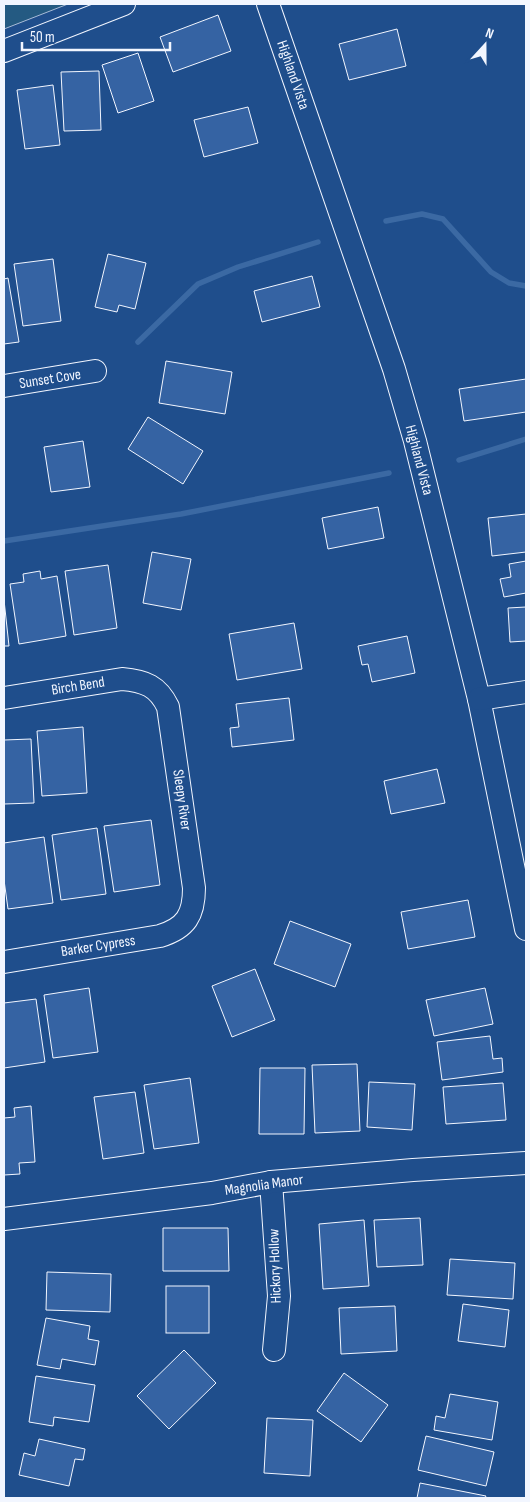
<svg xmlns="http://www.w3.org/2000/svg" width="530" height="1502" font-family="'Sofia Sans Condensed',sans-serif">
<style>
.green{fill:#245a82;stroke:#a8bbd7}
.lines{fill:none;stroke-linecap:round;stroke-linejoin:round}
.stream{stroke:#3b69a3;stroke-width:5.5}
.building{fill:#3563a3;stroke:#f2f6ff}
.minor-casing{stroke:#f2f6ff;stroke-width:24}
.minor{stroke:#1f4e8c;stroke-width:22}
.labels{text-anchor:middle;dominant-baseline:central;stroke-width:4;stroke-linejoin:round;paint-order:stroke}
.street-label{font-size:15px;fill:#f2f6ff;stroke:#1f4e8c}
</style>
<rect width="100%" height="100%" fill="#1f4e8c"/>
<!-- green -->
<polygon class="green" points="4,4 68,4 4,29"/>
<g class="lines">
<!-- stream -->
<g class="stream">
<polyline points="386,221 422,214 443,219 491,272 509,283 526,286"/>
<polyline points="138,342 198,284 238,267 318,242"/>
<polyline points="459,460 526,439"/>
<polyline points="4,541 181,514 389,473"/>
</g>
</g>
<!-- building -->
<g class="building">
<polygon points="218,15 231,51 173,72 160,37"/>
<polygon points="397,29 406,66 349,80 339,44"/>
<polygon points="138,53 154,101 118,113 102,65"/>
<polygon points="99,71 101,130 64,131 61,72"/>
<polygon points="53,85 60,145 25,149 17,90"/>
<polygon points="248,107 258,143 204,157 194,120"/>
<polygon points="108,254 146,263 135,309 119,305 117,312 95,307"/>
<polygon points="53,259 61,321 23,326 14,264"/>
<polygon points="312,276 320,307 262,322 254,291"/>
<polygon points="8,278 19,342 4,344 4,279"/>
<polygon points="166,361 232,372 225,414 159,403"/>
<polygon points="526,379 526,412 464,421 459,389"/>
<polygon points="148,417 203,451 183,484 128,449"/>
<polygon points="83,441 90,487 51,492 44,447"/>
<polygon points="378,507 384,538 328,549 322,518"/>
<polygon points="526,514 526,552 492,556 488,518"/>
<polygon points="152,552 191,559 181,610 143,603"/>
<polygon points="526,561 526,593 504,597 500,579 511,577 509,564"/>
<polygon points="108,565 117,628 74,635 65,571"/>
<polygon points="40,571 41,579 57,576 66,636 19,644 10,584 24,582 23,574"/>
<polygon points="4,600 9,646 4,646"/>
<polygon points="526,607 526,641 510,642 508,608"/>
<polygon points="294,623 302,669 237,680 229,634"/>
<polygon points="407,636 415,673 372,682 368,664 362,665 358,646"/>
<polygon points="289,698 294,740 232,747 230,728 239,727 236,704"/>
<polygon points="83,727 87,793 42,796 37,731"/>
<polygon points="31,739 34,803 4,804 4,740"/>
<polygon points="437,769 445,803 391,814 384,781"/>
<polygon points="151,820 160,885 114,892 104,826"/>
<polygon points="97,828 106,894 61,900 52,835"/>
<polygon points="44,837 53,903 8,909 4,880 4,843"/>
<polygon points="468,900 475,937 408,949 401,912"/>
<polygon points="290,921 351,944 335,987 274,964"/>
<polygon points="255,969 275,1020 232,1037 212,986"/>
<polygon points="89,988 98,1052 53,1058 44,995"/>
<polygon points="485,988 493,1024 434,1036 426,1000"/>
<polygon points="36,999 45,1062 4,1068 4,1003"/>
<polygon points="490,1036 493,1059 502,1058 503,1072 442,1080 437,1042"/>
<polygon points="357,1064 360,1131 315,1133 312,1065"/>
<polygon points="260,1068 305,1068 304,1134 259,1134"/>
<polygon points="190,1078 199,1143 154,1149 144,1085"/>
<polygon points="369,1082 415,1084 412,1130 367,1127"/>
<polygon points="503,1083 506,1120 446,1124 443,1087"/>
<polygon points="135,1092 144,1153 103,1159 94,1097"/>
<polygon points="31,1106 35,1162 19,1163 20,1174 4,1175 4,1118 15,1117 14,1108"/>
<polygon points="420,1218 423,1265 377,1267 374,1220"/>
<polygon points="364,1220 369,1286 323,1289 319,1224"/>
<polygon points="163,1228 228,1228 229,1271 163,1271"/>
<polygon points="450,1259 515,1263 513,1299 447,1295"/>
<polygon points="47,1272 111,1274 110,1312 46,1310"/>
<rect x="166" y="1286" width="43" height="47"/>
<polygon points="463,1304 509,1310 505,1347 458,1341"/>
<polygon points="395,1306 397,1351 341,1354 339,1308"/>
<polygon points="46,1318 90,1326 88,1339 99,1341 95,1365 62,1359 60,1369 37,1365"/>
<polygon points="184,1350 216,1383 169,1429 137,1396"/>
<polygon points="344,1373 388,1405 361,1442 317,1411"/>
<polygon points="36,1376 95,1385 89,1422 54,1417 53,1426 29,1422"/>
<polygon points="450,1394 498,1402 492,1440 434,1430 436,1416 445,1418"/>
<polygon points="267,1418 313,1420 310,1476 264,1473"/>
<polygon points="426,1436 494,1452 486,1486 418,1470"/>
<polygon points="39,1439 85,1449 83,1460 75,1459 69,1486 19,1475 24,1453 35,1456"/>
<polygon points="420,1483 486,1496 485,1498 417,1498"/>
</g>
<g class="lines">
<defs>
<g id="minor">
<polyline points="268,4 394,369 415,441 479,699 526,929"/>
<polyline points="4,51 124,4"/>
<polyline points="4,386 95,371"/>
<path d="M 4,698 L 122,679 C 145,681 158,686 168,707 L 194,888 C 194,915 186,928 160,936 L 4,962"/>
<polyline points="479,699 526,692"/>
<polyline points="271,1182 279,1296 274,1350"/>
<polyline points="4,1219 212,1193 271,1182 413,1170 526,1163"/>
</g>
</defs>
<!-- minor casing -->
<use href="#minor" class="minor-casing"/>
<!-- minor -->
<use href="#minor" class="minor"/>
</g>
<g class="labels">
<!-- street labels -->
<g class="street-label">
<text transform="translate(293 75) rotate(71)">Highland Vista</text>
<text transform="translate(50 379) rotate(-9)">Sunset Cove</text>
<text transform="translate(419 460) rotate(75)">Highland Vista</text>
<text transform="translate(78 686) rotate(-9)">Birch Bend</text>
<text transform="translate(182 800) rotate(82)">Sleepy River</text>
<text transform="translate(98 946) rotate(-9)">Barker Cypress</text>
<text transform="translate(264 1185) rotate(-8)">Magnolia Manor</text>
<text transform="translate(275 1266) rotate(-92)">Hickory Hollow</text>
</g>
</g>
<!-- border -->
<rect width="530" height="1502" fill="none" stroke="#f2f6ff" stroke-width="10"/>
<!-- north arrow -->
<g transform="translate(485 45) rotate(21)" stroke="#1f4e8c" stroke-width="4" paint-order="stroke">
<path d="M0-4L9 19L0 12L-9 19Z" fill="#f2f6ff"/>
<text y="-8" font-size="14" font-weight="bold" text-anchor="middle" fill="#f2f6ff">N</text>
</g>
<!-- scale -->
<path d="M22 42v8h148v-8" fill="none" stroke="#f2f6ff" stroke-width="2.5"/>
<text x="30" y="42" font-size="15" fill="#f2f6ff" stroke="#1f4e8c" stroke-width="4" paint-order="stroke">50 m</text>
</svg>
